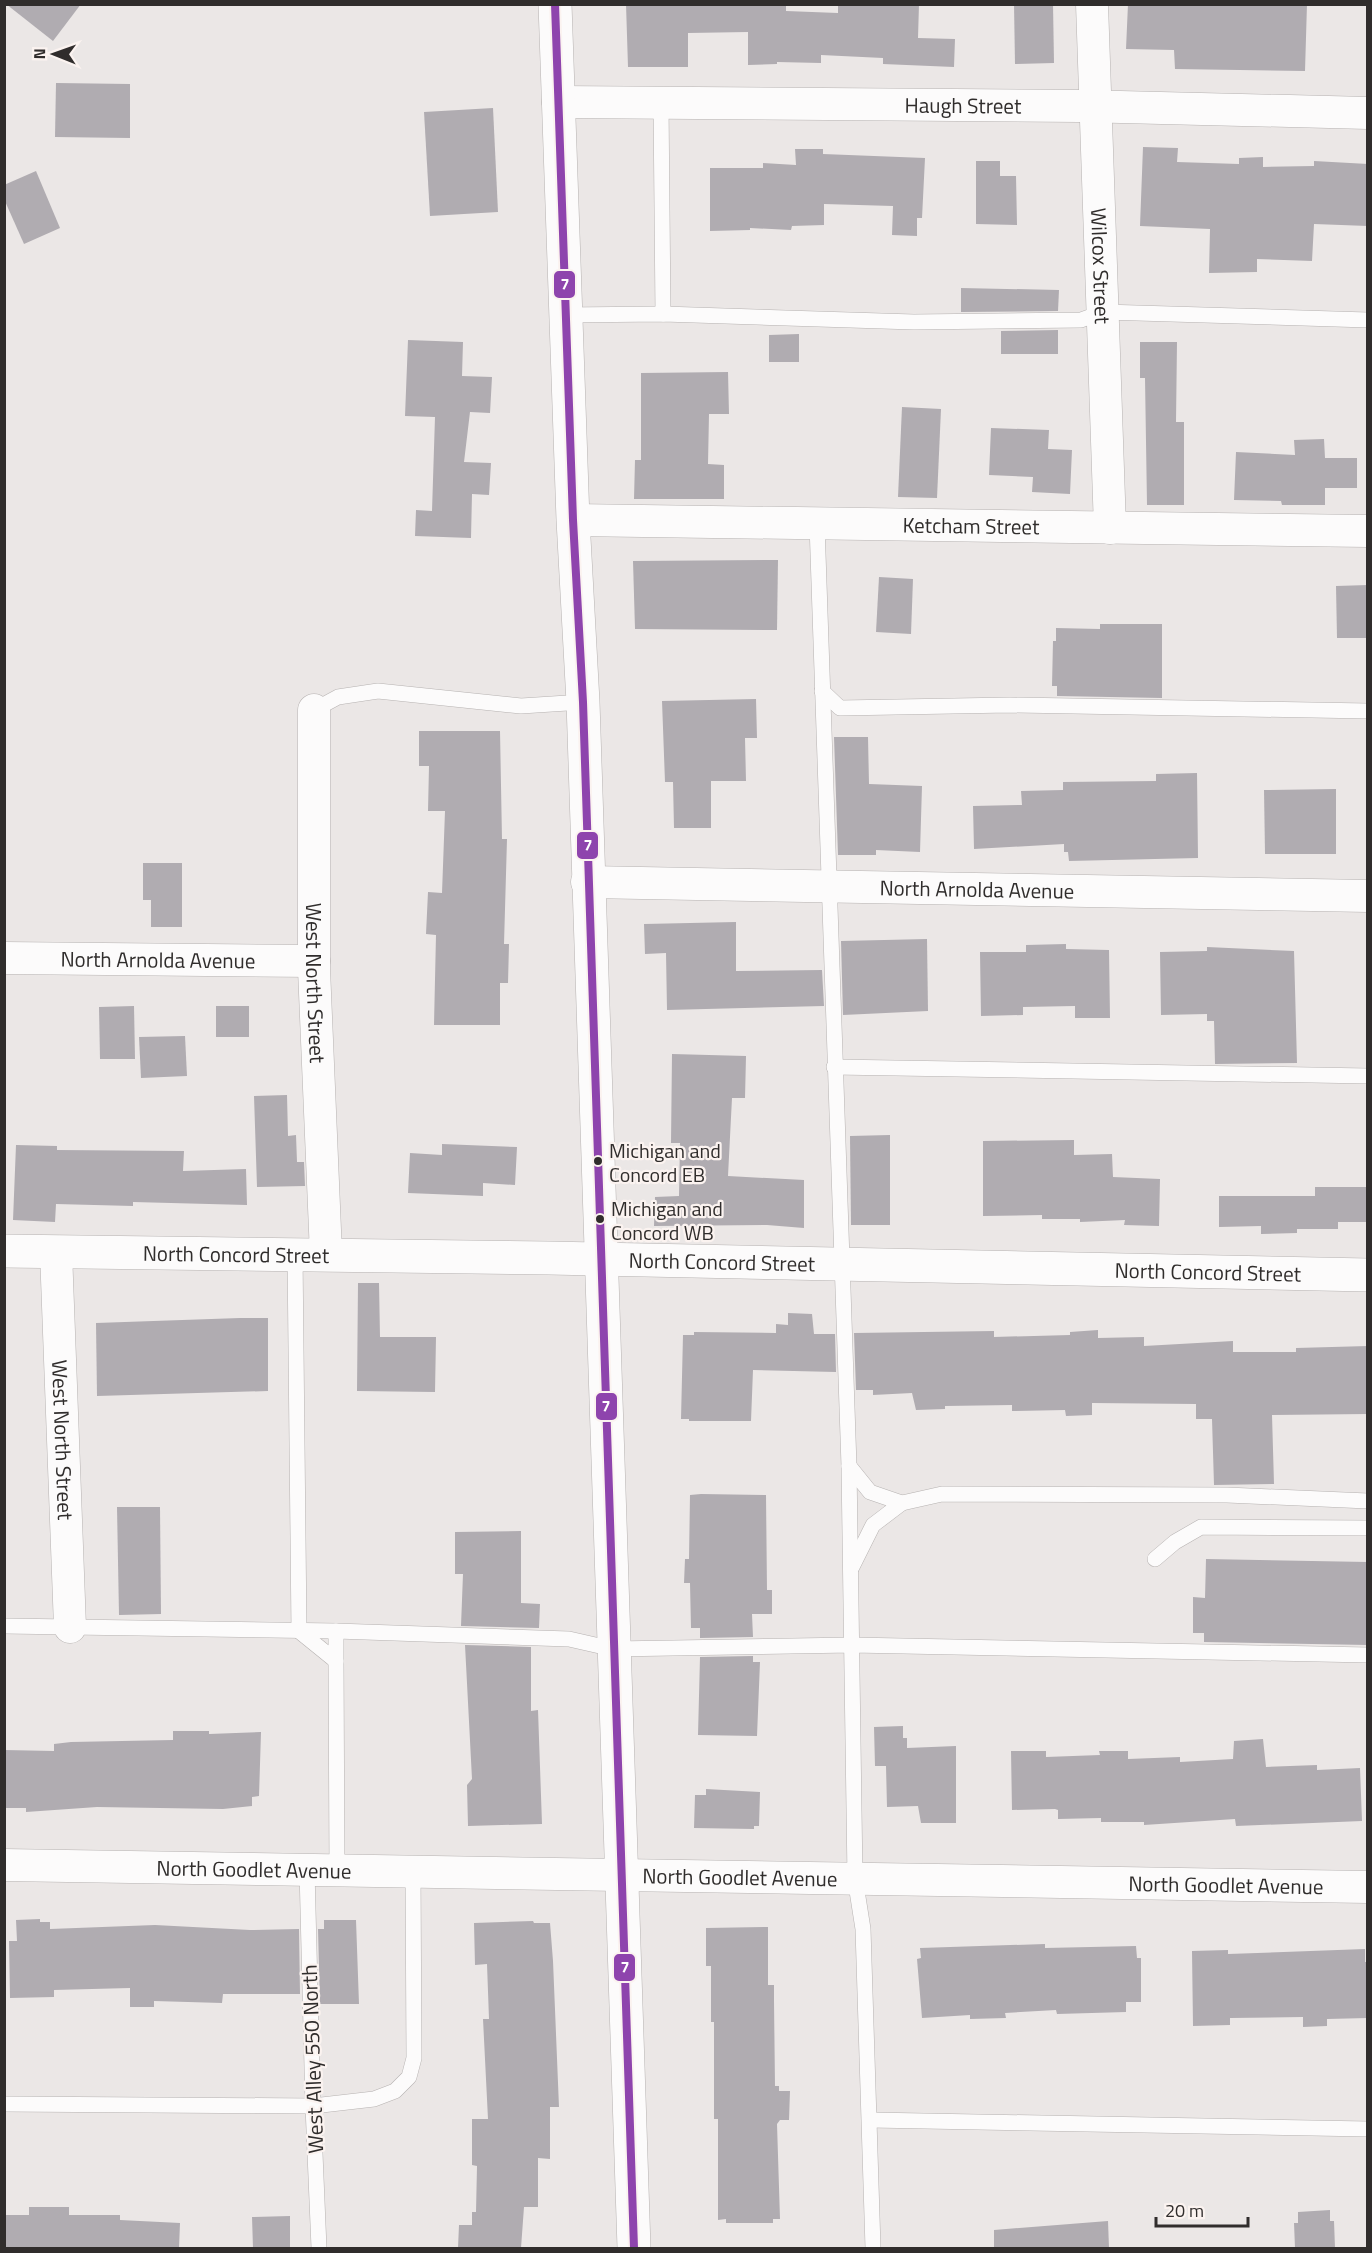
<svg xmlns="http://www.w3.org/2000/svg" width="1372" height="2253" font-family="'Titillium Web',sans-serif">
<style>
.building{fill:#b0acb1}
.lines{fill:none;stroke-linecap:round;stroke-linejoin:round}
.service-casing{stroke:#b6b2b1;stroke-width:16}
.minor-casing{stroke:#b6b2b1;stroke-width:33}
.secondary-casing{stroke:#b6b2b1;stroke-width:34}
.service{stroke:#fcfbfb;stroke-width:15}
.minor{stroke:#fcfbfb;stroke-width:32}
.secondary{stroke:#fcfbfb;stroke-width:33}
.bus-1-casing{stroke:#fbf3f0;stroke-width:12}
.bus-1{stroke:#8e44ad;stroke-width:8}
.bus-dot{fill:#302d2c;stroke:#fbf3f0;stroke-width:2}
.labels{text-anchor:middle;dominant-baseline:central;stroke-width:4.5;stroke-linejoin:round;paint-order:stroke}
.bus-label{font-size:20px;fill:#302d2c;stroke:#fbf3f0;text-anchor:start}
.street-label{font-size:21px;fill:#302d2c;stroke:#fbf3f0}
.line-badge{stroke:#fbf3f0;stroke-width:2}
.badge-label{font-size:16px;text-anchor:middle;font-weight:bold;fill:#fff}
</style>
<rect width="100%" height="100%" fill="#ebe7e6"/>
<!-- building -->
<g class="building">
<polygon points="6,4 81,4 53,41"/>
<polygon points="626,4 786,4 786,11 838,13 838,4 919,4 918,38 955,39 954,67 883,64 883,58 821,55 821,63 777,62 777,64 748,65 748,32 688,33 688,67 628,67"/>
<polygon points="1014,4 1053,4 1054,63 1015,64"/>
<polygon points="1128,4 1307,4 1305,71 1175,69 1174,50 1126,49"/>
<polygon points="56,83 130,84 130,138 55,137"/>
<polygon points="493,108 498,212 430,216 424,112"/>
<polygon points="1143,147 1178,148 1177,162 1239,164 1239,158 1263,157 1263,167 1314,166 1314,161 1368,164 1368,226 1314,224 1312,261 1257,259 1257,272 1209,273 1210,229 1140,226"/>
<polygon points="795,149 823,149 823,154 925,158 922,218 917,218 917,236 892,235 893,206 824,204 824,225 792,226 791,230 750,228 750,230 710,231 710,168 763,168 763,163 796,165"/>
<polygon points="976,161 1000,161 1000,176 1016,176 1017,225 976,224"/>
<polygon points="36,171 60,228 24,244 4,199 4,185"/>
<polygon points="961,288 1059,290 1058,311 961,312"/>
<polygon points="1058,330 1058,354 1001,354 1001,331"/>
<polygon points="799,334 799,362 769,362 769,335"/>
<polygon points="408,340 463,342 462,376 492,377 490,413 470,412 464,462 491,463 489,495 472,494 471,538 415,536 416,510 432,511 435,417 405,416"/>
<polygon points="1140,342 1177,342 1176,422 1184,422 1184,505 1147,505 1145,378 1140,378"/>
<polygon points="728,372 729,414 709,414 708,464 724,465 724,499 634,499 635,460 641,460 641,373"/>
<polygon points="902,407 941,409 937,498 898,497"/>
<polygon points="991,428 1049,430 1048,449 1072,450 1070,494 1032,492 1033,477 989,475"/>
<polygon points="1324,439 1325,458 1357,458 1357,488 1325,488 1325,505 1282,505 1281,501 1234,500 1236,452 1295,455 1294,440"/>
<polygon points="778,560 777,630 635,629 633,561"/>
<polygon points="879,577 913,579 911,634 876,632"/>
<polygon points="1368,585 1368,638 1337,638 1336,586"/>
<polygon points="1100,624 1162,624 1162,698 1057,696 1057,686 1052,686 1053,641 1056,641 1056,628 1100,629"/>
<polygon points="756,699 757,738 745,738 746,781 711,781 711,828 674,828 673,782 665,782 662,701"/>
<polygon points="419,731 500,731 502,839 507,839 504,944 509,944 508,983 500,983 500,1025 434,1025 436,935 426,934 428,892 442,893 445,811 428,811 429,766 419,766"/>
<polygon points="834,737 868,737 869,784 922,786 920,852 876,850 876,855 838,855"/>
<polygon points="1197,773 1198,858 1069,861 1068,852 1064,852 1064,844 974,849 973,806 1022,805 1021,791 1063,790 1063,782 1156,781 1156,774"/>
<polygon points="1336,789 1336,854 1265,854 1264,790"/>
<polygon points="143,863 182,863 182,927 151,927 151,900 143,900"/>
<polygon points="736,922 736,971 822,970 824,1006 667,1010 666,953 645,954 644,924"/>
<polygon points="927,939 928,1011 843,1015 841,941"/>
<polygon points="1066,944 1066,949 1109,950 1110,1018 1075,1018 1075,1006 1023,1007 1023,1015 981,1016 980,952 1026,952 1026,945"/>
<polygon points="1207,947 1294,951 1297,1063 1215,1064 1214,1021 1207,1021 1207,1014 1161,1015 1160,952 1207,951"/>
<polygon points="134,1006 135,1059 100,1059 99,1007"/>
<rect x="216" y="1006" width="33" height="31"/>
<polygon points="185,1036 187,1076 141,1078 139,1037"/>
<polygon points="672,1054 746,1056 745,1098 732,1098 728,1176 804,1180 804,1228 767,1225 654,1226 655,1197 679,1196 680,1143 671,1143"/>
<polygon points="287,1095 288,1136 296,1135 297,1162 304,1162 305,1186 257,1187 254,1096"/>
<polygon points="890,1135 890,1225 851,1225 850,1136"/>
<polygon points="1074,1140 1074,1155 1112,1154 1113,1177 1160,1179 1159,1226 1124,1225 1125,1220 1080,1222 1080,1219 1042,1219 1042,1215 983,1216 983,1141"/>
<polygon points="442,1144 517,1147 515,1185 483,1183 483,1196 408,1193 410,1153 442,1155"/>
<polygon points="16,1145 57,1146 57,1150 184,1151 183,1171 246,1169 247,1205 133,1202 133,1206 56,1204 55,1222 13,1220"/>
<polygon points="1315,1187 1368,1187 1368,1222 1338,1222 1338,1229 1297,1229 1297,1233 1261,1234 1261,1226 1219,1227 1219,1196 1315,1196"/>
<polygon points="358,1283 379,1283 380,1337 436,1337 435,1392 357,1391"/>
<polygon points="788,1313 812,1314 814,1334 835,1334 836,1372 753,1370 751,1421 689,1421 689,1419 681,1419 683,1335 694,1335 694,1332 776,1333 776,1324 788,1325"/>
<polygon points="240,1318 268,1318 268,1391 97,1396 96,1323"/>
<polygon points="1098,1330 1098,1338 1144,1337 1144,1346 1233,1341 1233,1352 1296,1352 1296,1348 1368,1346 1368,1414 1272,1415 1274,1484 1214,1485 1212,1419 1196,1419 1196,1404 1092,1403 1092,1415 1066,1416 1065,1410 1012,1411 1012,1405 945,1406 945,1409 916,1410 912,1393 873,1395 873,1390 856,1390 854,1333 994,1331 994,1337 1070,1335 1070,1332"/>
<polygon points="701,1494 766,1495 767,1590 772,1590 772,1614 752,1614 753,1637 700,1638 700,1628 691,1628 690,1583 684,1583 685,1559 689,1559 690,1495"/>
<polygon points="117,1507 160,1507 161,1614 119,1615"/>
<polygon points="521,1531 521,1603 540,1604 539,1628 461,1626 463,1574 455,1574 455,1532"/>
<polygon points="1206,1559 1368,1562 1368,1645 1204,1642 1204,1633 1193,1633 1193,1597 1205,1598"/>
<polygon points="465,1645 531,1647 531,1711 538,1710 542,1824 468,1826 467,1785 472,1779"/>
<polygon points="753,1656 753,1662 760,1662 757,1736 698,1735 700,1657"/>
<polygon points="903,1726 903,1738 907,1738 907,1748 956,1746 956,1823 921,1823 918,1806 887,1807 886,1766 875,1766 874,1727"/>
<polygon points="173,1731 209,1731 209,1734 261,1732 259,1796 252,1797 252,1806 223,1809 97,1807 26,1812 26,1808 4,1808 4,1750 54,1751 54,1744 71,1742 173,1740"/>
<polygon points="1263,1739 1266,1767 1317,1765 1317,1770 1360,1768 1362,1821 1236,1826 1235,1819 1144,1825 1144,1822 1101,1822 1101,1818 1058,1819 1058,1810 1055,1809 1012,1810 1011,1751 1046,1751 1046,1757 1100,1755 1099,1751 1128,1751 1128,1759 1180,1757 1180,1762 1233,1759 1234,1741"/>
<polygon points="706,1789 760,1792 759,1826 754,1826 754,1829 694,1828 695,1795 706,1795"/>
<polygon points="40,1919 40,1922 50,1922 50,1929 155,1925 250,1930 299,1929 300,1994 223,1994 222,2003 154,2001 154,2007 130,2007 130,1988 54,1990 54,1997 10,1998 9,1941 17,1941 16,1920"/>
<polygon points="324,1920 356,1920 359,2004 320,2004 318,1929 324,1929"/>
<polygon points="533,1921 534,1923 550,1923 553,1961 559,2107 550,2107 550,2159 538,2158 538,2207 524,2207 521,2248 458,2248 459,2225 472,2225 472,2212 476,2212 477,2166 472,2165 472,2119 488,2119 483,2019 489,2019 487,1964 475,1965 474,1923"/>
<polygon points="768,1927 768,1985 774,1985 774,2001 775,2086 779,2086 779,2091 790,2091 789,2120 780,2120 777,2124 780,2219 773,2219 773,2223 726,2223 726,2219 718,2220 718,2119 714,2119 714,2022 711,2022 711,1966 706,1966 706,1928"/>
<polygon points="1045,1944 1045,1948 1136,1946 1137,1958 1141,1958 1141,2002 1126,2002 1126,2012 1057,2014 1056,2010 1005,2013 1006,2018 970,2019 970,2015 922,2018 917,1959 921,1958 920,1948"/>
<polygon points="1365,1949 1365,1962 1368,1962 1368,2018 1327,2019 1327,2026 1303,2027 1303,2017 1230,2018 1230,2025 1193,2026 1192,1951 1228,1950 1228,1954"/>
<polygon points="29,2207 69,2207 69,2215 120,2215 120,2220 180,2223 179,2248 4,2248 4,2215 29,2215"/>
<polygon points="1330,2210 1330,2221 1334,2221 1335,2248 1295,2248 1294,2223 1298,2223 1298,2212"/>
<polygon points="290,2216 290,2248 253,2248 252,2217"/>
<polygon points="1108,2221 1109,2248 994,2248 994,2230"/>
</g>
<g class="lines">
<defs>
<g id="service">
<polyline points="661,103 663,314"/>
<polyline points="565,315 663,314 914,322 1081,320 1103,312 1368,320"/>
<polyline points="817,524 849,1466 855,1878 863,1929 873,2248"/>
<polyline points="822,691 840,708 1010,705 1368,711"/>
<polyline points="314,710 338,697 378,691 521,706 583,702"/>
<polyline points="834,1067 1368,1076"/>
<polyline points="295,1254 299,1631 336,1661 336,1631"/>
<polyline points="849,1466 870,1492 902,1503 873,1525 852,1567"/>
<polyline points="902,1503 942,1494 1227,1495 1368,1501"/>
<polyline points="1155,1559 1175,1542 1201,1527 1368,1528"/>
<polyline points="4,1626 336,1631 569,1639 613,1649 852,1645 1368,1655"/>
<polyline points="336,1661 337,1870"/>
<polyline points="307,1870 313,2106 319,2248"/>
<polyline points="4,2104 313,2106 374,2099 395,2091 409,2077 414,2058 413,1871"/>
<polyline points="871,2120 1368,2129"/>
</g>
<g id="minor">
<path id="s1" d="M 1092,4 L 1110,528"/>
<path id="s2" d="M 558,102 L 1080,106 L 1368,113"/>
<path id="s3" d="M 573,520 L 1368,531"/>
<path id="s4" d="M 314,710 L 314,969 L 326,1254"/>
<path id="s5" d="M 587,882 L 1368,896"/>
<path id="s6" d="M 4,958 L 314,961"/>
<path id="s7" d="M 56,1252 L 70,1627"/>
<path id="s8" d="M 4,1865 L 1368,1887"/>
</g>
<g id="secondary">
<polyline points="555,4 573,520 583,702 634,2248"/>
<path id="s9" d="M 4,1251 L 549,1258 L 1368,1275"/>
</g>
</defs>
<!-- service casing -->
<use href="#service" class="service-casing"/>
<!-- minor casing -->
<use href="#minor" class="minor-casing"/>
<!-- secondary casing -->
<use href="#secondary" class="secondary-casing"/>
<!-- service -->
<use href="#service" class="service"/>
<!-- minor -->
<use href="#minor" class="minor"/>
<!-- secondary -->
<use href="#secondary" class="secondary"/>
<defs>
<polyline id="bus-1" points="555,4 573,520 583,702 634,2248"/>
</defs>
<!-- bus-1 casing -->
<use href="#bus-1" class="bus-1-casing"/>
<!-- bus-1 -->
<use href="#bus-1" class="bus-1"/>
</g>
<!-- markers -->
<g class="bus-dot">
<circle cx="598" cy="1161" r="5"/>
<circle cx="600" cy="1219" r="5"/>
</g>
<g class="labels">
<!-- bus labels -->
<g class="bus-label">
<text x="609" y="1150">Michigan and<tspan x="609" dy="24">Concord EB</tspan></text>
<text x="611" y="1208">Michigan and<tspan x="611" dy="24">Concord WB</tspan></text>
</g>
<!-- street labels -->
<g class="street-label">
<text stroke="none"><textPath href="#s2" startOffset="405">Haugh Street</textPath></text>
<text stroke="none"><textPath href="#s1" startOffset="262">Wilcox Street</textPath></text>
<text stroke="none"><textPath href="#s3" startOffset="398">Ketcham Street</textPath></text>
<text stroke="none"><textPath href="#s5" startOffset="390">North Arnolda Avenue</textPath></text>
<text stroke="none"><textPath href="#s6" startOffset="154">North Arnolda Avenue</textPath></text>
<text stroke="none"><textPath href="#s4" startOffset="273">West North Street</textPath></text>
<text stroke="none"><textPath href="#s9" startOffset="232">North Concord Street</textPath></text>
<text stroke="none"><textPath href="#s9" startOffset="718">North Concord Street</textPath></text>
<text stroke="none"><textPath href="#s9" startOffset="1204">North Concord Street</textPath></text>
<text stroke="none"><textPath href="#s7" startOffset="188">West North Street</textPath></text>
<text stroke="none"><textPath href="#s8" startOffset="250">North Goodlet Avenue</textPath></text>
<text stroke="none"><textPath href="#s8" startOffset="736">North Goodlet Avenue</textPath></text>
<text stroke="none"><textPath href="#s8" startOffset="1222">North Goodlet Avenue</textPath></text>
<text transform="translate(312 2059) rotate(-92)">West Alley 550 North</text>
</g>
</g>
<g class="line-badge">
<rect x="553" y="270" width="23" height="29" rx="6" fill="#8e44ad"/>
<rect x="576" y="831" width="23" height="29" rx="6" fill="#8e44ad"/>
<rect x="595" y="1392" width="23" height="29" rx="6" fill="#8e44ad"/>
<rect x="613" y="1953" width="23" height="29" rx="6" fill="#8e44ad"/>
</g>
<g class="badge-label">
<text x="565" y="290">7</text>
<text x="588" y="851">7</text>
<text x="606" y="1412">7</text>
<text x="625" y="1973">7</text>
</g>
<!-- border -->
<rect width="1372" height="2253" fill="none" stroke="#302d2c" stroke-width="12"/>
<!-- north arrow -->
<g transform="translate(54 54) rotate(271)" stroke="#fbf3f0" stroke-width="4.5" paint-order="stroke">
<path d="M0-4.5L10 22L0 15L-10 22Z" fill="#302d2c"/>
<text y="-9" font-size="16" font-weight="bold" text-anchor="middle" fill="#302d2c">N</text>
</g>
<!-- scale -->
<path d="M1156 2217v9h92v-9" fill="none" stroke="#302d2c" stroke-width="3"/>
<text x="1165" y="2217" font-size="18" fill="#302d2c" stroke="#fbf3f0" stroke-width="4.5" paint-order="stroke">20 m</text>
</svg>
